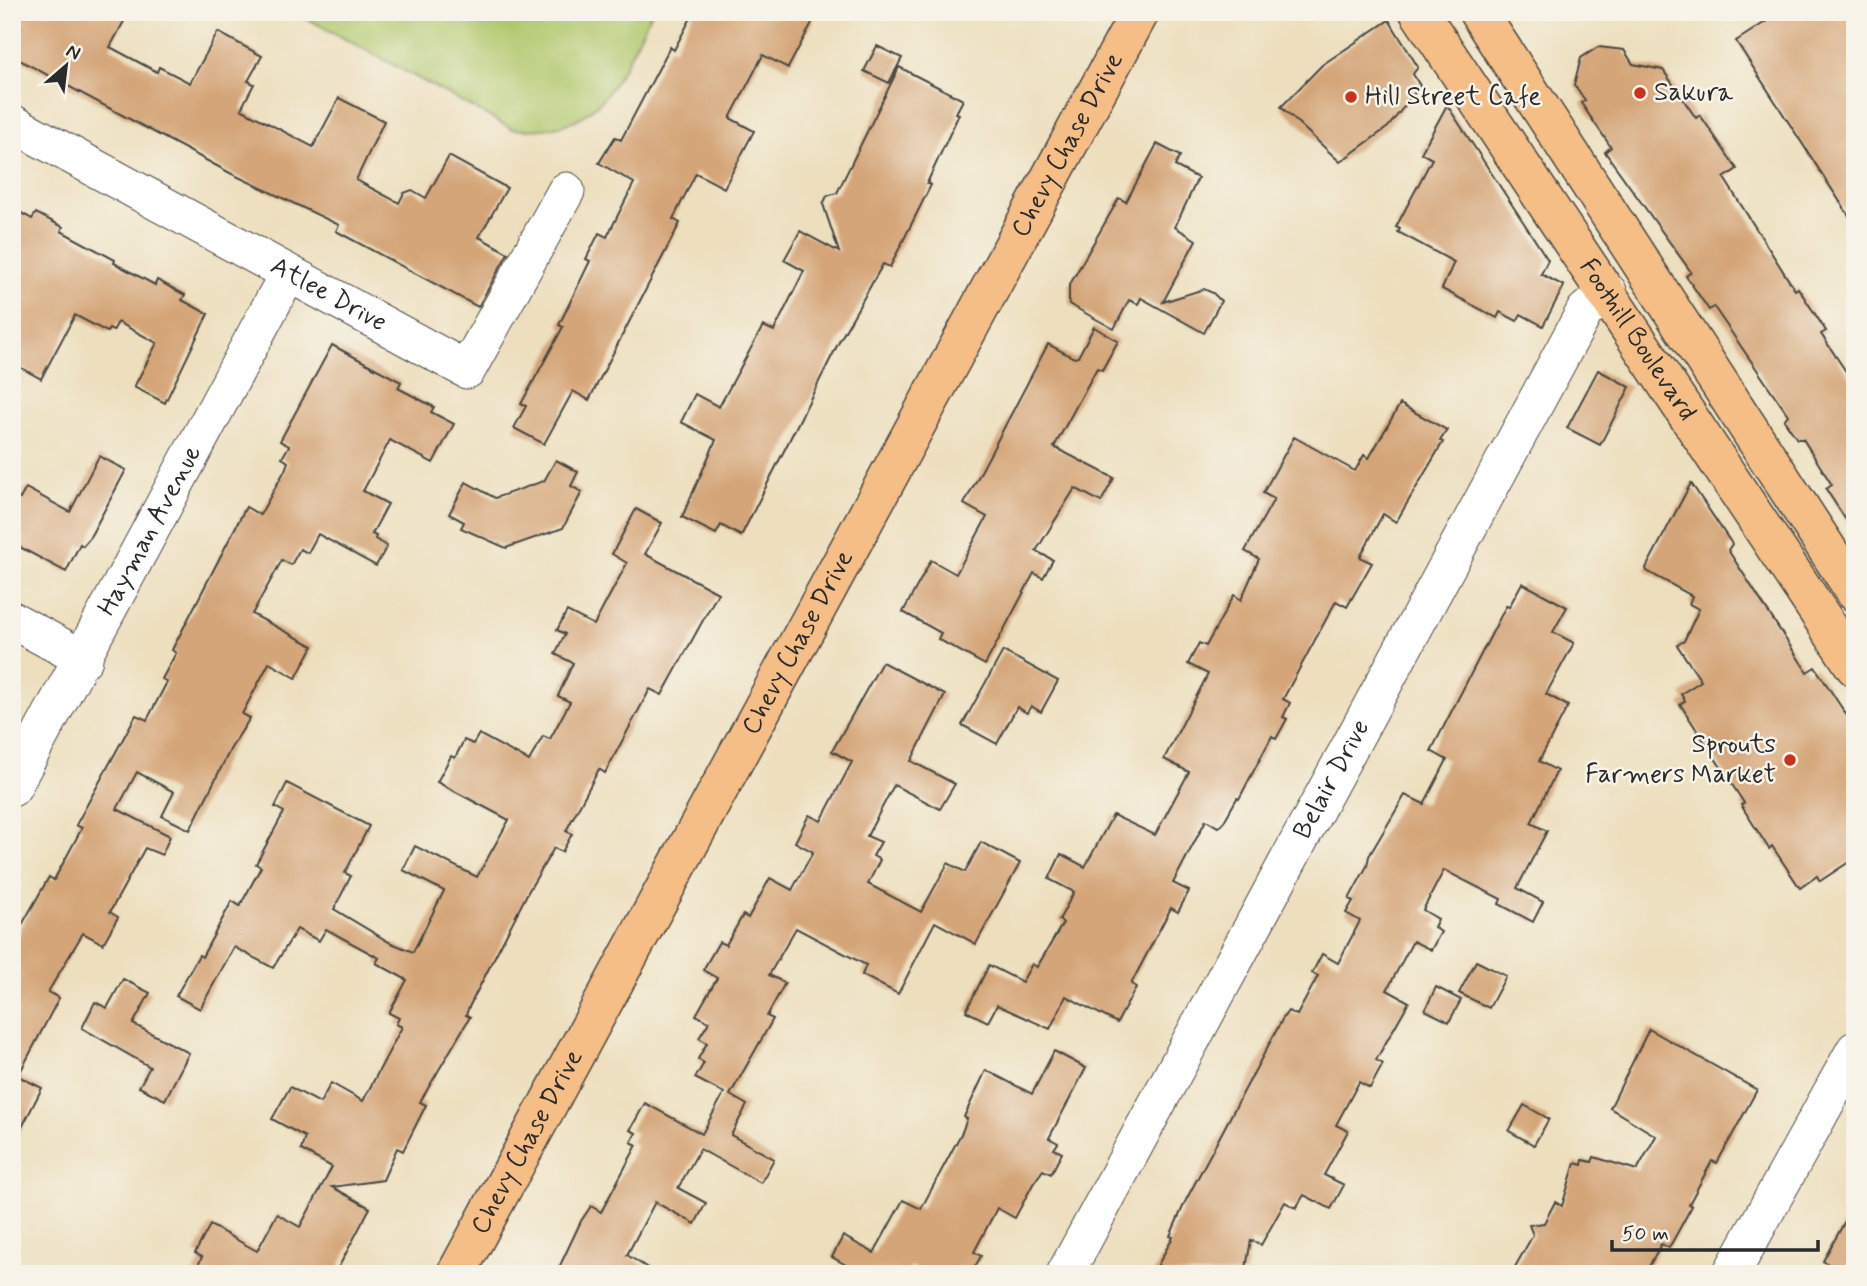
<svg xmlns="http://www.w3.org/2000/svg" width="1867" height="1286" font-family="Mynerve,sans-serif">
<style>
.green{fill:#b0c86d;stroke:#6e7a4c;stroke-width:2}
.building{fill:#d4a578}
.lines{fill:none;stroke-linecap:round;stroke-linejoin:round}
.minor-casing{stroke:#484641;stroke-width:39}
.major-casing{stroke:#484641;stroke-width:41}
.minor{stroke:#fff;stroke-width:37}
.major{stroke:#f6be87;stroke-width:38}
.poi-dot{fill:#c8321e;stroke:#f7f3e8;stroke-width:2.5}
.labels{text-anchor:middle;dominant-baseline:central;stroke-width:5;stroke-linejoin:round;paint-order:stroke}
.poi-label{font-size:26px;fill:#2b2b2b;stroke:#f7f3e8;text-anchor:start}
.street-label{font-size:26px;fill:#2b2b2b;stroke:#f7f3e8}
</style>
<rect width="100%" height="100%" fill="#f7f3e8"/>
<filter id="ink" filterUnits="userSpaceOnUse"><feTurbulence type="fractalNoise" baseFrequency=".0143" numOctaves="2"/><feDisplacementMap in="SourceGraphic" scale="14" xChannelSelector="R" yChannelSelector="G"/><feConvolveMatrix kernelMatrix="1 2 1 2 8 2 1 2 1" color-interpolation-filters="sRGB"/></filter>
<filter id="wash" filterUnits="userSpaceOnUse"><feTurbulence type="fractalNoise" baseFrequency=".00686" numOctaves="4" result="noise"/><feDisplacementMap in="SourceGraphic" scale="28" xChannelSelector="R" yChannelSelector="G"/><feGaussianBlur stdDeviation="1.57" result="paint"/><feColorMatrix in="noise" values="0 0 0 0 0 0 0 0 0 0 0 0 0 0 0 0 0 1.4 0 .05"/><feComposite in="paint" operator="in"/></filter>
<g filter="url(#wash)">
<rect width="100%" height="100%" fill="#eddfbe"/>
<!-- green -->
<path class="green" d="M 295,12 L 652,12 C 616,81 602,137 512,129 Z"/>
<g id="blocks">
<!-- building -->
<g class="building">
<polygon points="12,12 129,12 110,47 157,72 159,67 190,83 218,32 262,56 248,81 254,84 241,109 313,147 339,98 384,121 356,180 399,203 404,193 412,190 426,198 449,156 507,188 479,237 508,253 478,307 336,231 339,225 230,173 12,56 12,43 21,28 12,23"/>
<polygon points="694,12 797,12 813,21 788,68 763,55 730,118 754,131 724,188 696,173 673,219 680,223 589,400 573,391 544,444 514,428 526,406 521,404 563,327 559,325 590,261 586,259 599,233 607,237 634,183 599,163 615,137 621,140 670,47 674,50"/>
<polygon points="1781,12 1855,12 1855,225 1736,41"/>
<polygon points="1389,20 1418,67 1413,74 1420,86 1388,127 1340,162 1281,107 1322,65"/>
<polygon points="877,46 902,58 889,83 864,71"/>
<polygon points="1598,47 1624,50 1633,64 1663,70 1696,118 1700,115 1737,169 1724,178 1795,290 1798,288 1826,331 1821,334 1855,385 1855,534 1826,489 1832,485 1803,439 1797,439 1784,420 1788,415 1714,307 1709,310 1686,276 1691,272 1605,152 1611,147 1581,103 1585,100 1574,85 1581,58"/>
<polygon points="899,67 963,100 956,113 959,114 927,183 931,185 890,267 883,264 840,340 741,536 721,525 716,534 682,517 716,440 681,422 695,394 719,407 763,326 774,331 804,271 784,260 800,231 839,252 823,204 827,196 837,193"/>
<polygon points="1447,105 1548,260 1541,274 1564,286 1543,326 1521,314 1517,321 1500,312 1497,318 1442,289 1454,262 1398,232 1400,229 1396,227 1432,159 1421,153"/>
<polygon points="1157,144 1180,156 1175,166 1198,178 1175,227 1196,240 1163,302 1204,289 1213,293 1221,301 1204,333 1141,298 1138,304 1129,300 1114,329 1069,304 1069,286 1119,198 1126,202"/>
<polygon points="12,208 32,219 36,213 63,227 61,231 115,260 114,263 155,285 157,280 185,295 182,300 208,314 165,403 134,387 157,343 118,322 113,331 109,329 107,332 75,315 41,379 12,363"/>
<polygon points="1094,327 1118,341 1102,370 1097,368 1054,447 1114,478 1101,502 1075,488 1036,551 1053,560 1043,578 1034,573 985,665 938,639 941,633 903,612 931,560 956,574 987,517 964,504 1048,344 1074,358 1078,357"/>
<polygon points="332,345 401,382 398,388 434,407 431,412 454,424 433,463 390,440 363,491 388,504 372,534 376,536 375,539 387,546 376,566 318,534 308,553 300,549 291,565 282,560 252,614 313,646 296,678 269,663 242,714 250,718 231,748 190,830 162,816 174,792 137,772 117,809 170,836 162,855 145,848 110,912 118,917 103,944 83,933 48,992 59,998 18,1076 42,1088 12,1147 12,947 21,931 19,930 49,877 54,880 82,828 76,825 136,715 147,720 167,682 162,679 176,653 172,650 246,507 260,515 285,470 288,462 282,458 289,446 280,441"/>
<polygon points="1598,370 1630,387 1600,445 1567,428"/>
<polygon points="1400,404 1447,430 1440,441 1443,442 1396,522 1383,514 1360,557 1372,563 1347,607 1336,601 1283,699 1290,703 1283,717 1287,719 1276,739 1272,736 1239,799 1237,798 1222,825 1218,827 1206,820 1173,883 1189,891 1178,912 1171,908 1131,984 1136,987 1117,1023 1066,996 1050,1029 997,1005 988,1022 966,1011 989,965 1022,982 1032,964 1037,967 1063,923 1059,920 1074,892 1049,879 1061,854 1085,867 1113,815 1155,835 1189,772 1164,759 1208,674 1188,664 1199,643 1206,646 1234,595 1241,600 1259,559 1245,551 1274,499 1263,493 1294,437 1355,471 1364,455 1369,458"/>
<polygon points="99,456 126,470 89,539 83,546 80,544 66,572 12,543 12,495 20,499 26,488 70,512"/>
<polygon points="556,460 578,472 571,486 582,492 563,528 506,548 461,528 464,522 449,514 466,482 495,498 544,481"/>
<polygon points="1691,483 1732,544 1728,550 1807,672 1815,667 1855,728 1855,858 1820,881 1817,876 1800,888 1772,846 1769,849 1741,805 1744,803 1680,704 1685,701 1681,694 1701,681 1677,645 1684,641 1699,609 1689,604 1692,596 1647,571 1646,568"/>
<polygon points="636,509 662,523 645,554 718,593 662,695 650,689 605,773 599,769 566,831 572,834 562,852 554,848 528,892 469,1007 466,1015 470,1017 420,1102 426,1105 403,1151 397,1148 383,1180 332,1187 370,1208 335,1274 194,1274 202,1257 195,1253 210,1225 257,1251 277,1214 300,1227 332,1167 301,1150 305,1137 272,1119 290,1087 320,1103 331,1083 363,1101 402,1027 396,1024 399,1018 389,1013 407,980 376,963 379,958 326,929 319,941 297,929 273,968 234,947 200,1009 176,996 199,955 202,957 232,901 240,906 261,867 256,864 284,812 275,807 287,783 369,826 345,873 351,876 334,909 389,942 413,952 444,891 403,870 415,846 477,877 509,820 437,782 451,756 455,758 464,740 473,744 479,734 529,761 543,736 550,739 570,702 558,696 573,663 555,654 565,634 557,630 567,611 594,625 627,563 612,554"/>
<polygon points="1522,583 1567,607 1553,632 1574,643 1546,694 1568,706 1539,761 1557,771 1531,823 1547,831 1517,888 1543,902 1533,922 1499,904 1501,899 1444,870 1423,910 1438,919 1434,927 1441,932 1431,950 1413,941 1387,990 1409,1002 1376,1060 1383,1064 1370,1088 1359,1082 1336,1125 1348,1131 1324,1175 1344,1185 1331,1209 1304,1195 1296,1208 1285,1202 1261,1245 1251,1240 1245,1274 1153,1274 1173,1237 1170,1236 1186,1200 1283,1018 1288,1011 1297,1015 1318,976 1312,973 1322,954 1338,963 1360,921 1346,913 1353,901 1349,899 1367,866 1369,856 1405,795 1424,804 1447,760 1431,751 1506,606 1509,607"/>
<polygon points="1003,651 1058,681 1041,712 1031,706 1027,713 1017,707 997,744 962,725"/>
<polygon points="882,662 945,695 911,761 955,784 940,809 894,785 867,836 881,842 873,856 880,860 868,884 921,912 948,863 965,872 981,842 1020,863 976,944 935,922 898,994 862,975 866,965 796,928 769,975 785,983 767,1016 773,1019 730,1095 747,1105 731,1135 774,1159 761,1183 700,1149 678,1188 706,1203 695,1224 655,1202 627,1255 657,1274 556,1274 581,1221 591,1206 601,1212 637,1145 631,1142 636,1133 630,1130 645,1103 702,1134 724,1093 695,1078 704,1063 698,1059 707,1043 699,1038 709,1022 696,1015 717,978 703,970 719,942 726,945 743,915 748,918 770,878 792,890 813,852 795,842 809,815 821,821 852,762 832,751"/>
<polygon points="1476,961 1506,976 1489,1008 1459,993"/>
<polygon points="123,979 150,993 133,1024 189,1053 165,1100 139,1087 150,1067 82,1028 95,1002 107,1008"/>
<polygon points="1436,987 1461,1000 1449,1022 1425,1010"/>
<polygon points="1649,1029 1757,1090 1717,1163 1712,1161 1689,1204 1692,1206 1669,1248 1661,1244 1645,1274 1600,1274 1591,1269 1588,1274 1511,1274 1533,1235 1529,1225 1544,1223 1555,1202 1562,1206 1575,1163 1582,1165 1583,1160 1592,1162 1594,1157 1637,1170 1656,1136 1610,1108"/>
<polygon points="1054,1051 1086,1068 1049,1138 1058,1143 1054,1149 1062,1153 1051,1174 1043,1170 1033,1184 1015,1218 997,1208 974,1252 981,1256 971,1274 925,1274 911,1266 908,1271 913,1274 862,1274 832,1257 843,1236 874,1253 903,1200 921,1209 962,1132 967,1119 964,1117 986,1070 1032,1094"/>
<polygon points="1524,1105 1549,1119 1534,1145 1509,1131"/>
<polygon points="1855,1203 1855,1274 1846,1274 1823,1261"/>
</g>
</g>
</g>
<g filter="url(#ink)">
<use href="#blocks" fill-opacity="0" stroke="#484641" stroke-width="2"/>
<g class="lines">
<defs>
<g id="minor">
<path id="s1" d="M 12,123 L 467,370 L 566,191"/>
<polyline points="12,620 84,659"/>
<path id="s2" d="M 12,788 L 288,274"/>
<path id="s3" d="M 1065,1274 L 1585,311 L 1608,292"/>
<polyline points="1731,1274 1855,1050"/>
</g>
<g id="major">
<path id="s4" d="M 1419,12 L 1855,667"/>
<polyline points="1478,12 1855,592"/>
<path id="s5" d="M 456,1274 L 1140,12"/>
</g>
</defs>
<!-- minor casing -->
<use href="#minor" class="minor-casing"/>
<!-- major casing -->
<use href="#major" class="major-casing"/>
<!-- minor -->
<use href="#minor" class="minor"/>
<!-- major -->
<use href="#major" class="major"/>
</g>
</g>
<!-- markers -->
<g class="poi-dot">
<circle cx="1640" cy="93" r="7"/>
<circle cx="1351" cy="97" r="7"/>
<circle cx="1790" cy="760" r="7"/>
</g>
<g class="labels">
<!-- poi labels -->
<g class="poi-label">
<text x="1654" y="93">Sakura</text>
<text x="1365" y="97">Hill Street Cafe</text>
<text x="1776" y="745" text-anchor="end">Sprouts<tspan x="1776" dy="30">Farmers Market</tspan></text>
</g>
<!-- street labels -->
<g class="street-label">
<text stroke="none"><textPath href="#s5" startOffset="1284">Chevy Chase Drive</textPath></text>
<text stroke="none"><textPath href="#s1" startOffset="360">Atlee Drive</textPath></text>
<text stroke="none"><textPath href="#s4" startOffset="394">Foothill Boulevard</textPath></text>
<text stroke="none"><textPath href="#s2" startOffset="292">Hayman Avenue</textPath></text>
<text stroke="none"><textPath href="#s5" startOffset="718">Chevy Chase Drive</textPath></text>
<text stroke="none"><textPath href="#s3" startOffset="562">Belair Drive</textPath></text>
<text stroke="none"><textPath href="#s5" startOffset="150">Chevy Chase Drive</textPath></text>
</g>
</g>
<!-- margin -->
<rect width="1867" height="1286" fill="none" stroke="#f7f3e8" stroke-width="42"/>
<!-- north arrow -->
<g transform="translate(66 66) rotate(28)" stroke="#f7f3e8" stroke-width="5" paint-order="stroke">
<path d="M0-5L12 26L0 18L-12 26Z" fill="#2b2b2b"/>
<text y="-10" font-size="19" font-weight="bold" text-anchor="middle" fill="#2b2b2b">N</text>
</g>
<!-- scale -->
<path d="M1612 1240v10h206v-10" fill="none" stroke="#2b2b2b" stroke-width="3.5"/>
<text x="1622" y="1240" font-size="21" fill="#2b2b2b" stroke="#f7f3e8" stroke-width="5" paint-order="stroke">50 m</text>
</svg>
